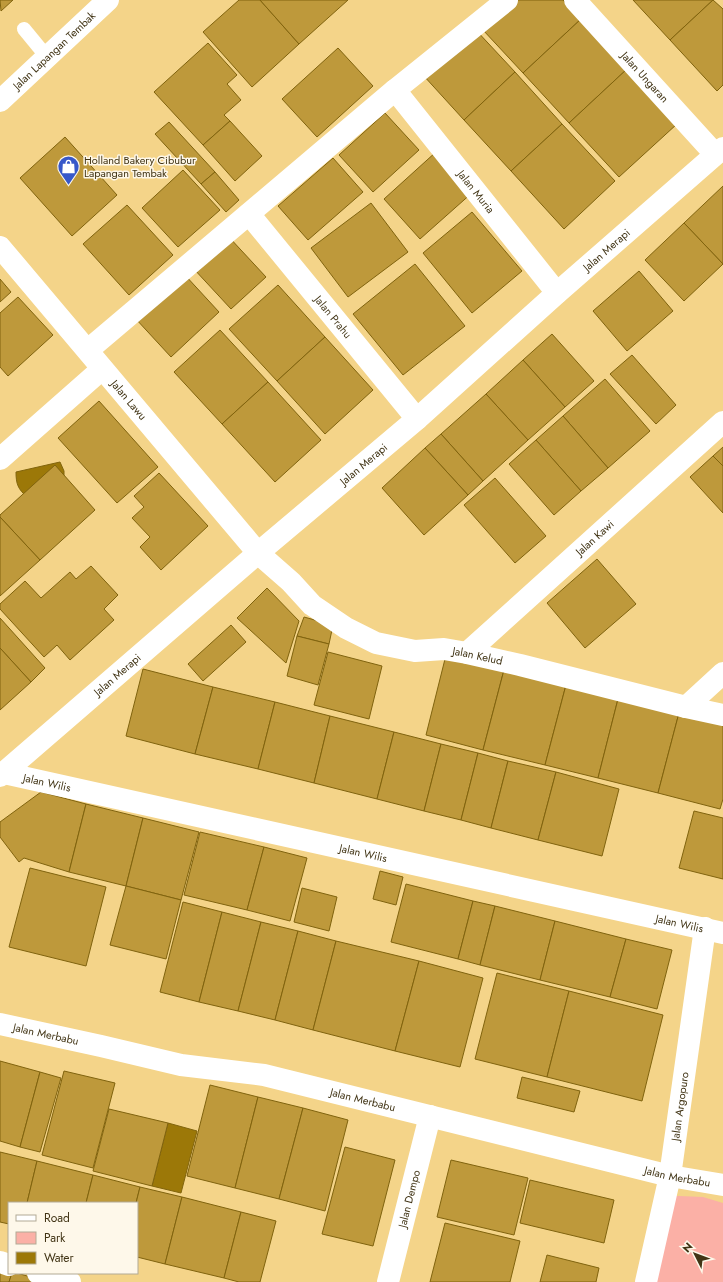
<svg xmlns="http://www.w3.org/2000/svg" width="723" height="1282" font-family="Jost,sans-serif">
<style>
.green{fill:#fbb0a6}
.water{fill:#9c7808;stroke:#81640c}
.building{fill:#be993b;stroke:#80630e}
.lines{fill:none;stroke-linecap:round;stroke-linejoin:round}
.service{stroke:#fff;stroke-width:14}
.minor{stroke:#fff;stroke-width:22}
.tertiary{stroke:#fff;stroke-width:22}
.labels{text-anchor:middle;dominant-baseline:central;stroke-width:3;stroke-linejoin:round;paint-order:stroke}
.street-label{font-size:11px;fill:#413415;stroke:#fef8ea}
.poi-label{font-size:11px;fill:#413415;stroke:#fef8ea;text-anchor:start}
</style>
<rect width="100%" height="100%" fill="#f4d489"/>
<!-- green -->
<polygon class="green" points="656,1195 703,1197 723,1203 723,1282 635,1282"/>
<!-- water -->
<g class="water">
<path d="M 60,462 L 64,471 L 64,481 L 27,497 C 18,489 16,484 16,472 Z"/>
<polygon points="168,1123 197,1131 181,1193 152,1186"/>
</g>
<!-- building -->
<g class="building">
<polygon points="0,0 13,0 1,11"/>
<polygon points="239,0 260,0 299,44 252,87 203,32"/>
<polygon points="260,0 348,0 299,44"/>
<polygon points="515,0 563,0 581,19 523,73 483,30"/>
<polygon points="633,0 713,0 670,40"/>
<polygon points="713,0 723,9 723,85 717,91 670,40"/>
<polygon points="581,19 627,69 569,123 523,73"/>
<polygon points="474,28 515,72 464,120 423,75"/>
<polygon points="208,43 237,75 227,84 241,100 224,115 230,121 203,145 154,92"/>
<polygon points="338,48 373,86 317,137 282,99"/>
<polygon points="627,69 677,124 619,177 569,123"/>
<polygon points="515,72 562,124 511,171 464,120"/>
<polygon points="385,113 419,150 373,192 339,155"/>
<polygon points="230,121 262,156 235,181 203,145"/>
<polygon points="169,122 215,172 201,184 155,134"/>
<polygon points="562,124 615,181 564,229 511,171"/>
<polygon points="65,137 117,195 72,236 20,178"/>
<polygon points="437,151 473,192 420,239 384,199"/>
<polygon points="333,158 363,192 308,240 278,206"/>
<polygon points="183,170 220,210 178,247 142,208"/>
<polygon points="215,172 239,200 226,212 201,184"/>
<polygon points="723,186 723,264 684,223"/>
<polygon points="371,203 408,252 348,297 311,248"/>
<polygon points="127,205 173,255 129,295 83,244"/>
<polygon points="472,212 522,271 472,313 423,253"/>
<polygon points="684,223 723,264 684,301 645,260"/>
<polygon points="228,236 266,277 231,309 193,268"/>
<polygon points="415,264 465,326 403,375 353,314"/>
<polygon points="639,271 673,311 627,351 593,311"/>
<polygon points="184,274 219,312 171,357 135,318"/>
<polygon points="0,279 11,292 0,302"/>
<polygon points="278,285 325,337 277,381 229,329"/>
<polygon points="18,297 53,335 8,376 0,367 0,313"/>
<polygon points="220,330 268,382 222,424 174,372"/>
<polygon points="552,334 594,381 565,407 523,360"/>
<polygon points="325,337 373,390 325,434 277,381"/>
<polygon points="632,355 676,405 656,424 610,374"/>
<polygon points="523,360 565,407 528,440 486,394"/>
<polygon points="605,379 650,431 608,468 563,416"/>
<polygon points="268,382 321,440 275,482 222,424"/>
<polygon points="486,394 528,440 483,481 441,434"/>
<polygon points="99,401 158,467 117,503 58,438"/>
<polygon points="563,416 608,468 581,491 536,440"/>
<polygon points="441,434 483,481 468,495 425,448"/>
<polygon points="536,440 581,491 554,515 509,464"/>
<polygon points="723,447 723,466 713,456"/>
<polygon points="425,448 468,495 424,535 382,488"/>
<polygon points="713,456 723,466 723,513 690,477"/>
<polygon points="55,465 95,510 40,560 0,517 0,515"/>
<polygon points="159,473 208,526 161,570 140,547 150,537 132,518 144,507 134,496"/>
<polygon points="495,478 546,536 515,563 464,505"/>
<polygon points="0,517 40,560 0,596"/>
<polygon points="597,559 636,604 585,648 547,603"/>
<polygon points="91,566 118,595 104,609 114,620 70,660 57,645 44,657 0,609 0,604 25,581 41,598 70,572 76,579"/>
<polygon points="267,588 299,621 286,663 237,618"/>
<polygon points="304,617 333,625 329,644 297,636"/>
<polygon points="0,618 45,668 31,682 0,648"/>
<polygon points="231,625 246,642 203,681 188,664"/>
<polygon points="297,636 329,644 318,685 287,676"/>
<polygon points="0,648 31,682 0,710"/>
<polygon points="447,651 505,666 483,750 426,735"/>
<polygon points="328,652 382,666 369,719 314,705"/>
<polygon points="505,666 567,681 545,765 483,750"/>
<polygon points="143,669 213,687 195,754 126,736"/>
<polygon points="567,681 619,695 598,778 545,765"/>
<polygon points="213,687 275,702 258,769 195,754"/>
<polygon points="619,695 680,709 658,793 598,778"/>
<polygon points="275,702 330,716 314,783 258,769"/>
<polygon points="680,709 723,720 723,799 720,809 658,793"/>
<polygon points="330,716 394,732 377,799 314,783"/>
<polygon points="394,732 441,744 424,811 377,799"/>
<polygon points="441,744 478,753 461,820 424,811"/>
<polygon points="478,753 508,761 491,828 461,820"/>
<polygon points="508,761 556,772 538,840 491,828"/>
<polygon points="556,772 619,789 602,856 538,840"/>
<polygon points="41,792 86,804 69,872 24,858 19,862 0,837 0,822"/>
<polygon points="86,804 143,818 126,886 69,872"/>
<polygon points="694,811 723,818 723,879 679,868"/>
<polygon points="143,818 199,832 181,900 126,886"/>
<polygon points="200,832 264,847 247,910 184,895"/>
<polygon points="264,847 307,858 290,921 247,910"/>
<polygon points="30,868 106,887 86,966 9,947"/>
<polygon points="380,871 403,877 396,905 373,899"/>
<polygon points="406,884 473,901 458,959 391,942"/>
<polygon points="126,886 181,900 166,959 110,945"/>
<polygon points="302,888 337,897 329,931 294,922"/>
<polygon points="473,901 495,906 480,965 458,959"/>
<polygon points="183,902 222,912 199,1002 160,992"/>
<polygon points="495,906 555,921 540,980 480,965"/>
<polygon points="222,912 261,922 238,1011 199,1002"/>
<polygon points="555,921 626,939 610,997 540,980"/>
<polygon points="261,922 298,931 275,1020 238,1011"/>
<polygon points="298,931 336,941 313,1030 275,1020"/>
<polygon points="626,939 672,950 657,1009 610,997"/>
<polygon points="336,941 419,961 395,1051 313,1030"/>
<polygon points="419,961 483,978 460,1067 395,1051"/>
<polygon points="497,973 569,991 547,1077 475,1059"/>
<polygon points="569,991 663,1015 642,1101 547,1077"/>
<polygon points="0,1061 40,1072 20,1147 0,1141"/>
<polygon points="64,1071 115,1083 93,1168 42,1155"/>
<polygon points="40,1072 61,1078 40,1152 20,1147"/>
<polygon points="522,1077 580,1091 574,1112 517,1098"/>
<polygon points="210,1085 258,1097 235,1188 187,1176"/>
<polygon points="258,1097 303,1108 279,1199 235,1188"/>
<polygon points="303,1108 348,1120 325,1211 279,1199"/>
<polygon points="109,1109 168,1123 152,1186 93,1171"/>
<polygon points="345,1147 395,1160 373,1246 322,1234"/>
<polygon points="0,1152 37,1161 27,1203 9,1203 9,1224 0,1222"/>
<polygon points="451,1160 528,1178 514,1235 437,1217"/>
<polygon points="37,1161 93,1175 86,1203 27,1203"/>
<polygon points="93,1175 140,1187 136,1203 86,1203"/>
<polygon points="530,1180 614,1200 604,1243 520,1223"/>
<polygon points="140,1187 182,1197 165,1264 137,1257 137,1203 136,1203"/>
<polygon points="182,1197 241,1212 224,1278 165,1264"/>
<polygon points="241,1212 276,1221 260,1282 239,1282 224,1278"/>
<polygon points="445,1223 520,1241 510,1282 430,1282"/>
<polygon points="547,1255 599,1268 596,1282 540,1282"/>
<polygon points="0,1268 12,1273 9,1282 0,1282"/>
<polygon points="12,1273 17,1273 47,1282 9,1282"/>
</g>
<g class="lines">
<!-- service -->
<polyline class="service" points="24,29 47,57"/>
<!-- minor -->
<g class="minor">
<path id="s1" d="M 575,0 L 715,154"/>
<path id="s2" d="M 395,90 L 557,293"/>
<path id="s3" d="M 249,214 L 417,419"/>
<path id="s4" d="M 0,247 L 258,553 L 291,582 L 312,605 L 346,628 L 376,643 L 415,651 L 444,649 L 467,653 L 520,665 L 686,707 L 723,715"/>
<polyline points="88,350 395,90 507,0"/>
<polyline points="0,459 102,369"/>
<path id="s5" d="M 467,653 L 723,422"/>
<polyline points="686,707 723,673"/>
<path id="s6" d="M 4,773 L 723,933"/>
<path id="s7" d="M 0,776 L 258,553 L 417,419 L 557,293 L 723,148"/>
<path id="s8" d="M 0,1024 L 101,1046 L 181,1065 L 264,1075 L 670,1176 L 723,1185"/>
<polyline points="0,1262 9,1265"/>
<polyline points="38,1273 70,1282"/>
<path id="s9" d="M 388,1282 L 430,1116"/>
<path id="s10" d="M 646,1282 L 670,1176 L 705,928"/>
</g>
<!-- tertiary -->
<path class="tertiary" id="s11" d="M 0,101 L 108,0"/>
</g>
<!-- icons -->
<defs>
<symbol id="shop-pin" viewBox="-11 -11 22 30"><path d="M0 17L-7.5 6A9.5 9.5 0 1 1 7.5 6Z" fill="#3758c9" stroke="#fef8ea"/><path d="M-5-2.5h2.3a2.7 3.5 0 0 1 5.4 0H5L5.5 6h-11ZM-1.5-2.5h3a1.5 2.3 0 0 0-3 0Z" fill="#fff"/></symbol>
</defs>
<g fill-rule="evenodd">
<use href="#shop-pin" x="56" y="154" width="25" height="34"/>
</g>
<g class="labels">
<!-- street labels -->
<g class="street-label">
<text stroke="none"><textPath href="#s11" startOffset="74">Jalan Lapangan Tembak</textPath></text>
<text stroke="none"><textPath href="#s1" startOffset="104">Jalan Ungaran</textPath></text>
<text stroke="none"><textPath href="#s2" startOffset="130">Jalan Muria</textPath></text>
<text stroke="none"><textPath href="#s7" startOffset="803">Jalan Merapi</textPath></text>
<text stroke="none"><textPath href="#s3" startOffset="133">Jalan Prahu</textPath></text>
<text stroke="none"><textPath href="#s4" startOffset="200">Jalan Lawu</textPath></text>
<text stroke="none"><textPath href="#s7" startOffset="479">Jalan Merapi</textPath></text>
<text stroke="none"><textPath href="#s5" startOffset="172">Jalan Kawi</textPath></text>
<text stroke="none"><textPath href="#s4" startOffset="653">Jalan Kelud</textPath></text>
<text stroke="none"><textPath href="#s7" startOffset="155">Jalan Merapi</textPath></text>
<text stroke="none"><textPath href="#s6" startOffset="44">Jalan Wilis</textPath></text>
<text stroke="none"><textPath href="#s6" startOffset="368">Jalan Wilis</textPath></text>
<text stroke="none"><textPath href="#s6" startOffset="692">Jalan Wilis</textPath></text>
<text stroke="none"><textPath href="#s8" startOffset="47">Jalan Merbabu</textPath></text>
<text stroke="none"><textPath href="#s8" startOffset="371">Jalan Merbabu</textPath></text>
<text stroke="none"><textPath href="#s10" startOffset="179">Jalan Argopuro</textPath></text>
<text stroke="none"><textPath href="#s8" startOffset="695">Jalan Merbabu</textPath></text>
<text stroke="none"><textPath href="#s9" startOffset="86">Jalan Dempo</textPath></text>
</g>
<!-- poi labels -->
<g class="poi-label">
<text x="84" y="160">Holland Bakery Cibubur<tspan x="84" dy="13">Lapangan Tembak</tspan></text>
</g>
</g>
<!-- legend -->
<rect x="8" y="1202" width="130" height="72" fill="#fef8ea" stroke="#b2aa95"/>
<rect x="16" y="1215" width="20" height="6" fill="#ffffff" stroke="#b2aa95"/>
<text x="44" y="1222" font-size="12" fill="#413415">Road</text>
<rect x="16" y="1232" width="20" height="12" fill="#fbb0a6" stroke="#b2aa95"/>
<text x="44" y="1242" font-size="12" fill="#413415">Park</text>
<rect x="16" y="1252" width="20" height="12" fill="#9c7808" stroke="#b2aa95"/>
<text x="44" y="1262" font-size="12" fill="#413415">Water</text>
<!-- north arrow -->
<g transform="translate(695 1254) rotate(312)" stroke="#fef8ea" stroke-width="3" paint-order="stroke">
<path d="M0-3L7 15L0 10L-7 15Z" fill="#413415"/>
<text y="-6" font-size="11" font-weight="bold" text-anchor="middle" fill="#413415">N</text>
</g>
</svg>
